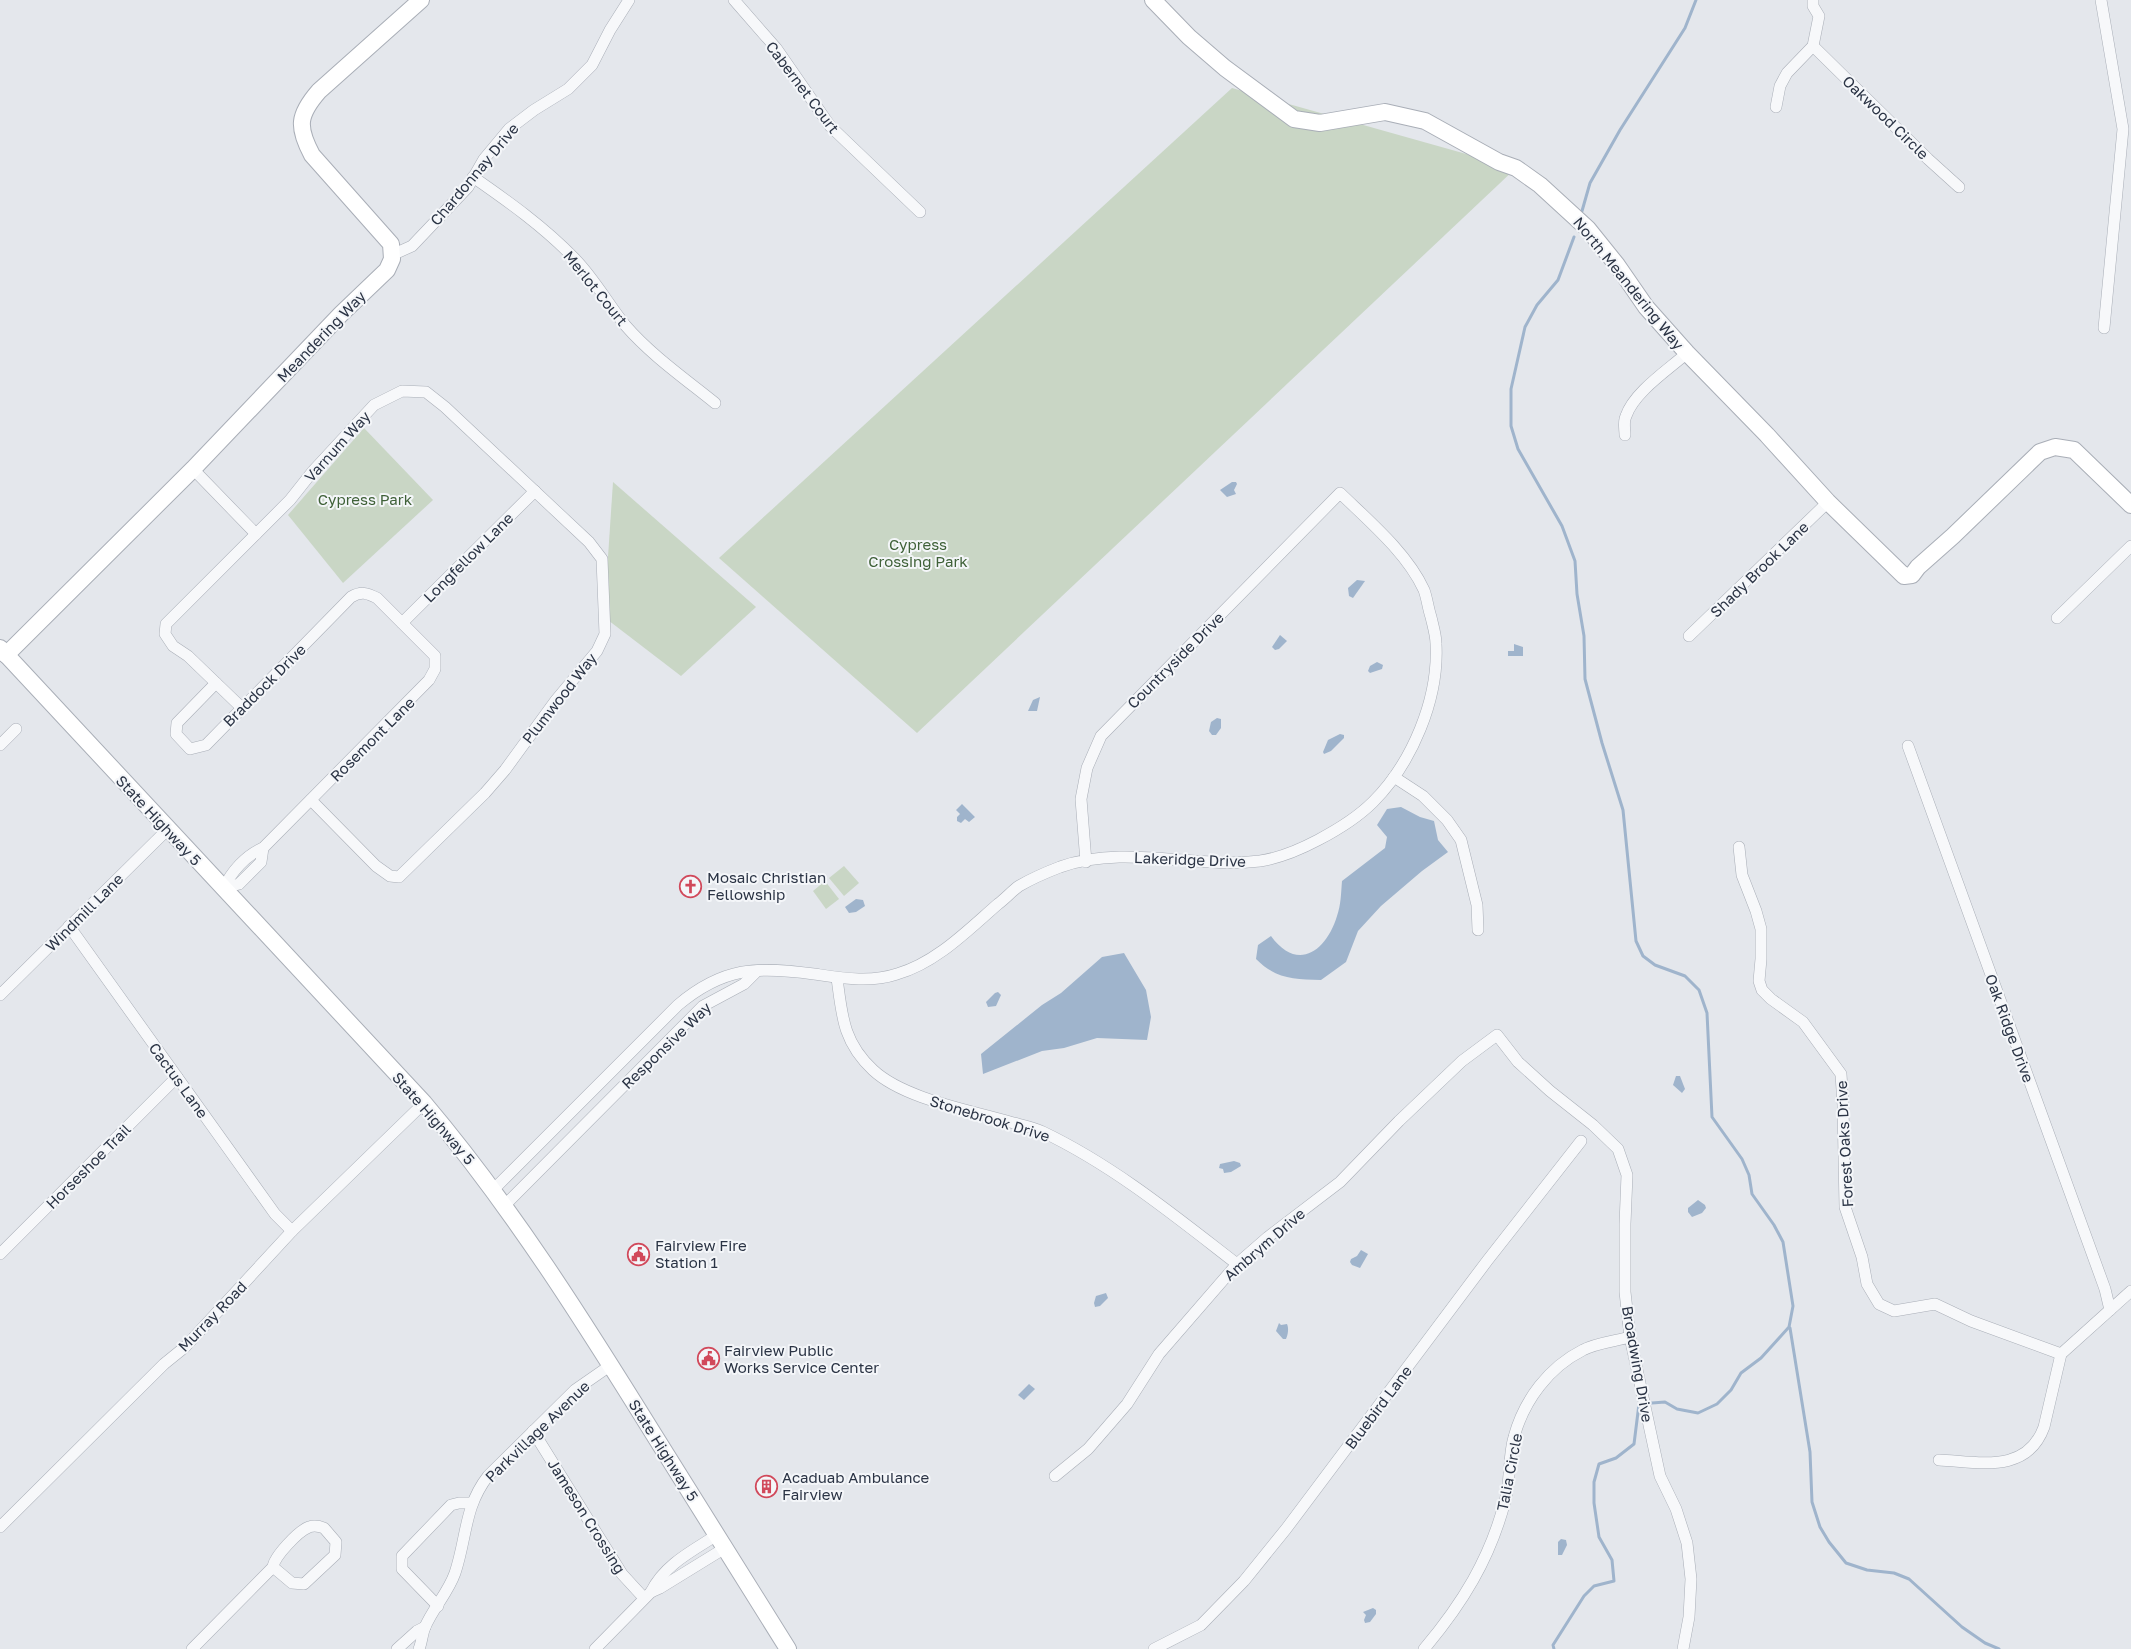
<svg xmlns="http://www.w3.org/2000/svg" width="2131" height="1649" font-family="'Golos Text',sans-serif">
<style>
.green{fill:#c9d6c5}
.water{fill:#9fb4cc}
.lines{fill:none;stroke-linecap:round;stroke-linejoin:round}
.stream{stroke:#9fb4cc;stroke-width:3}
.street-casing{stroke:#a9aeb7;stroke-width:12}
.secondary-casing{stroke:#a9aeb7;stroke-width:18}
.street{stroke:#f7f8fa;stroke-width:11}
.secondary{stroke:#fff;stroke-width:16}
.labels{text-anchor:middle;dominant-baseline:central;stroke-width:4;stroke-linejoin:round;paint-order:stroke}
.street-label{font-size:15px;fill:#2b3445;stroke:#f4f6f9}
.park-label{font-size:15px;fill:#3f6138;stroke:#f4f6f9}
.poi-label{font-size:15px;fill:#2b3445;stroke:#f4f6f9;text-anchor:start}
</style>
<rect width="100%" height="100%" fill="#e4e7ec"/>
<!-- green -->
<g class="green">
<polygon points="1232,88 1516,168 917,733 719,558"/>
<polygon points="364,428 433,500 343,583 288,515"/>
<polygon points="613,482 756,607 681,676 604,617"/>
<polygon points="844,866 859,883 844,896 829,878"/>
<polygon points="825,881 839,899 826,909 813,891"/>
</g>
<!-- water -->
<g class="water">
<polygon points="1232,482 1236,482 1237,484 1234,490 1236,494 1227,497 1220,490"/>
<polygon points="1357,580 1365,581 1353,598 1349,596 1348,588"/>
<polygon points="1280,635 1287,641 1279,649 1275,650 1272,647"/>
<polygon points="1514,644 1523,647 1523,656 1508,656 1508,651 1514,651"/>
<polygon points="1377,662 1383,665 1382,669 1370,673 1368,671 1370,666"/>
<polygon points="1040,697 1037,711 1028,711 1033,700"/>
<polygon points="1217,718 1221,719 1221,728 1216,735 1212,735 1209,731 1211,722"/>
<polygon points="1340,734 1344,735 1344,738 1331,751 1324,754 1323,752 1328,740"/>
<polygon points="962,804 975,817 969,822 965,819 961,823 957,821 957,817 960,814 956,810"/>
<path d="M 1401,807 L 1420,817 L 1434,821 L 1438,840 L 1448,852 L 1422,871 L 1381,906 L 1358,931 L 1346,962 L 1321,980 C 1293,979 1276,979 1256,959 L 1258,945 L 1271,936 C 1297,972 1326,952 1337,916 C 1341,905 1341,893 1342,881 L 1385,848 L 1387,837 L 1377,825 L 1387,809 Z"/>
<polygon points="856,899 863,900 865,906 856,912 849,913 845,907"/>
<polygon points="1124,953 1146,990 1151,1017 1147,1040 1097,1038 1064,1048 1042,1051 983,1074 981,1054 1042,1005 1061,993 1102,957"/>
<polygon points="998,992 1001,995 996,1006 988,1007 986,1002 995,993"/>
<polygon points="1676,1076 1680,1076 1685,1089 1682,1093 1673,1085"/>
<polygon points="1234,1161 1240,1163 1241,1166 1231,1172 1224,1173 1223,1169 1219,1168 1220,1164"/>
<polygon points="1698,1200 1705,1205 1706,1208 1702,1213 1692,1217 1688,1212 1688,1208"/>
<polygon points="1361,1250 1368,1254 1360,1268 1352,1265 1350,1262 1351,1259 1357,1256"/>
<polygon points="1106,1293 1108,1298 1100,1306 1095,1307 1094,1303 1096,1296"/>
<path d="M 1279,1323 L 1281,1325 L 1287,1324 C 1289,1328 1288,1335 1286,1339 L 1283,1339 L 1276,1331 Z"/>
<polygon points="1029,1384 1035,1389 1024,1400 1018,1395"/>
<polygon points="1561,1539 1566,1540 1567,1545 1562,1555 1558,1555 1558,1542"/>
<polygon points="1373,1608 1376,1610 1376,1614 1370,1622 1365,1623 1364,1620 1366,1615 1363,1612"/>
</g>
<g class="lines">
<!-- stream -->
<g class="stream">
<polyline points="1582,211 1590,183 1620,130 1685,28 1696,0"/>
<polyline points="1790,1328 1810,1452 1812,1502 1820,1527 1829,1542 1846,1563 1867,1570 1894,1573 1909,1579 1962,1627 1985,1643 1999,1649"/>
<polyline points="1554,1649 1553,1645 1584,1596 1594,1586 1614,1581 1612,1560 1599,1537 1594,1503 1594,1482 1599,1464 1616,1458 1634,1444 1639,1404 1665,1402 1677,1409 1698,1413 1717,1404 1731,1390 1741,1373 1761,1358 1789,1327 1793,1306 1783,1242 1774,1225 1752,1194 1749,1175 1742,1159 1712,1117 1707,1013 1699,990 1685,976 1655,965 1643,956 1636,941 1623,810 1602,743 1585,679 1584,636 1577,594 1575,561 1562,526 1518,449 1511,426 1511,389 1525,327 1537,305 1558,280 1574,237"/>
</g>
<defs>
<g id="street">
<polyline points="734,0 776,48 830,126 920,212"/>
<polyline points="2101,0 2123,129 2104,328"/>
<polyline points="1813,46 1928,159 1959,187"/>
<polyline points="1776,107 1780,86 1787,73 1813,46 1819,16 1813,6 1813,0"/>
<path d="M 473,177 C 509,202 544,227 574,258 C 594,278 608,304 625,325 C 651,355 684,378 715,403"/>
<polyline points="392,255 412,246 468,187 484,159 509,129 534,110 568,89 592,65 610,30 629,0"/>
<path d="M 1625,435 C 1625,429 1623,422 1626,416 C 1634,392 1668,370 1687,353"/>
<polyline points="193,469 256,534"/>
<polyline points="2057,618 2131,546"/>
<polyline points="402,623 535,491"/>
<polyline points="1689,636 1828,502"/>
<path d="M 216,683 L 177,723 L 176,734 L 190,749 L 206,745 L 351,597 C 361,591 367,593 377,598 L 435,656 L 435,669 L 429,680 L 263,848 C 246,855 231,872 224,888"/>
<polyline points="242,708 188,656 173,646 165,634 166,624 290,500 313,471 374,405 402,391 426,392 445,407 589,542 602,559 605,634 597,651 556,700 505,770 485,793 399,877 390,876 376,866 311,800"/>
<polyline points="0,745 16,729"/>
<polyline points="1908,746 2105,1289 2110,1310"/>
<polyline points="1394,777 1423,796 1447,820 1461,840 1477,905 1478,930"/>
<polyline points="1739,847 1742,875 1756,911 1761,929 1761,959 1759,981 1762,990 1771,999 1803,1022 1841,1074 1843,1105 1845,1207 1862,1257 1867,1284 1879,1304 1894,1311 1935,1304 1971,1321 2061,1354 2131,1291"/>
<polyline points="224,888 239,884 261,862 263,848"/>
<polyline points="69,926 275,1214 292,1231"/>
<path d="M 837,978 C 842,1016 843,1042 873,1070 C 904,1099 970,1110 1010,1122 C 1021,1125 1033,1127 1043,1132 C 1114,1166 1175,1216 1237,1264"/>
<polyline points="0,995 168,829"/>
<path d="M 493,1190 L 678,1005 C 723,967 757,966 814,974 C 842,978 870,983 897,974 C 936,963 968,930 998,904 C 1005,899 1012,891 1019,886 C 1031,879 1047,872 1060,867 C 1126,844 1194,869 1260,861 C 1280,858 1301,849 1318,840 C 1337,830 1358,817 1373,802 C 1412,763 1439,699 1436,644 C 1436,635 1433,626 1431,617 C 1428,608 1427,598 1424,590 C 1407,553 1369,521 1340,493 L 1101,736 L 1087,768 L 1081,799 L 1086,862"/>
<polyline points="504,1206 703,1006 744,984 757,971"/>
<polyline points="0,1254 177,1077"/>
<polyline points="533,1431 622,1574 644,1598"/>
<path d="M 1939,1460 C 1980,1462 2027,1474 2044,1427 L 2061,1354"/>
<polyline points="1055,1476 1088,1449 1127,1404 1159,1354 1237,1264 1268,1237 1340,1182 1399,1121 1462,1061 1497,1035 1518,1062 1550,1091 1593,1125 1618,1149 1627,1175 1625,1224 1625,1292 1630,1337 1660,1476 1676,1509 1687,1543 1691,1579 1689,1617 1683,1649"/>
<polyline points="0,1527 164,1364 185,1347 292,1231 424,1103"/>
<polyline points="651,1592 660,1588 725,1548"/>
<polyline points="438,1606 402,1569 402,1556 451,1505 459,1503 472,1503"/>
<path d="M 192,1649 L 273,1567 C 274,1557 298,1531 309,1527 C 314,1525 319,1526 324,1528 L 336,1542 L 335,1555 L 304,1584 L 292,1583 L 273,1567"/>
<polyline points="397,1649 417,1631 425,1627"/>
<path d="M 419,1649 C 422,1642 422,1634 425,1627 C 433,1608 448,1593 455,1573 C 467,1537 464,1507 488,1476 L 575,1390 L 611,1365"/>
<path d="M 595,1649 L 651,1592 C 664,1565 692,1551 717,1535"/>
<polyline points="1154,1649 1201,1625 1244,1581 1286,1529 1487,1261 1581,1141"/>
<path d="M 1424,1649 C 1462,1604 1490,1559 1505,1501 C 1511,1480 1508,1457 1514,1437 C 1524,1400 1549,1367 1583,1350 C 1596,1343 1616,1341 1630,1337"/>
</g>
<g id="secondary">
<polyline points="1153,0 1189,37 1225,68 1294,119 1320,123 1385,112 1425,121 1499,162 1516,168 1540,185 1588,229 1617,265 1646,307 1687,353 1767,435 1828,502 1904,576 1912,575 1918,567 1953,536 2040,452 2055,447 2074,450 2131,505"/>
<path d="M 0,648 L 424,1103 C 512,1207 584,1322 656,1438 C 700,1508 744,1579 788,1649"/>
<path d="M 6,655 L 193,469 L 341,314 L 387,270 L 392,259 L 391,244 L 312,155 C 297,127 298,115 319,91 L 421,0"/>
</g>
</defs>
<!-- street casing -->
<use href="#street" class="street-casing"/>
<!-- secondary casing -->
<use href="#secondary" class="secondary-casing"/>
<!-- street -->
<use href="#street" class="street"/>
<!-- secondary -->
<use href="#secondary" class="secondary"/>
</g>
<!-- icons -->
<defs>
<symbol id="church-ring" viewBox="-11 -11 22 22"><circle r="9.5" fill="#f4f6f9" stroke="#d1495b" stroke-width="1.5"/><path d="M-1.2-6h2.4v3.5h3.3v2.4h-3.3V6h-2.4V-.1h-3.3v-2.4h3.3Z" fill="#d1495b"/></symbol>
<symbol id="civic-ring" viewBox="-11 -11 22 22"><circle r="9.5" fill="#f4f6f9" stroke="#d1495b" stroke-width="1.5"/><path d="M-.6-6.5H3V-4.5H.6V-3L4-1V1h2V6H-6V1h2V-1L-.6-3ZM-1.2 2.5V6h2.4V2.5Z" fill="#d1495b"/></symbol>
<symbol id="building-ring" viewBox="-11 -11 22 22"><circle r="9.5" fill="#f4f6f9" stroke="#d1495b" stroke-width="1.5"/><path d="M-4-6H4V6H1V3H-1V6H-4ZM-2.5-4.3h1.7v1.8h-1.7ZM.8-4.3h1.7v1.8H.8ZM-2.5-1h1.7V.8h-1.7ZM.8-1h1.7V.8H.8Z" fill="#d1495b"/></symbol>
</defs>
<g fill-rule="evenodd">
<use href="#church-ring" x="678" y="874" width="25" height="25"/>
<use href="#civic-ring" x="626" y="1242" width="25" height="25"/>
<use href="#civic-ring" x="696" y="1346" width="25" height="25"/>
<use href="#building-ring" x="754" y="1474" width="25" height="25"/>
</g>
<g class="labels">
<!-- street labels -->
<g class="street-label">
<text transform="translate(803 87) rotate(53)">Cabernet Court</text>
<text transform="translate(1886 117) rotate(44)">Oakwood Circle</text>
<text transform="translate(474 174) rotate(-50)">Chardonnay Drive</text>
<text transform="translate(1629 283) rotate(51)">North Meandering Way</text>
<text transform="translate(596 288) rotate(51)">Merlot Court</text>
<text transform="translate(321 336) rotate(-46)">Meandering Way</text>
<text transform="translate(337 446) rotate(-48)">Varnum Way</text>
<text transform="translate(468 557) rotate(-45)">Longfellow Lane</text>
<text transform="translate(1759 569) rotate(-44)">Shady Brook Lane</text>
<text transform="translate(1175 660) rotate(-45)">Countryside Drive</text>
<text transform="translate(264 685) rotate(-45)">Braddock Drive</text>
<text transform="translate(559 698) rotate(-52)">Plumwood Way</text>
<text transform="translate(372 739) rotate(-45)">Rosemont Lane</text>
<text transform="translate(159 820) rotate(47)">State Highway 5</text>
<text transform="translate(1190 859) rotate(2)">Lakeridge Drive</text>
<text transform="translate(84 912) rotate(-45)">Windmill Lane</text>
<text transform="translate(2010 1028) rotate(70)">Oak Ridge Drive</text>
<text transform="translate(666 1045) rotate(-44)">Responsive Way</text>
<text transform="translate(179 1080) rotate(54)">Cactus Lane</text>
<text transform="translate(434 1118) rotate(49)">State Highway 5</text>
<text transform="translate(990 1118) rotate(17)">Stonebrook Drive</text>
<text transform="translate(1844 1144) rotate(-93)">Forest Oaks Drive</text>
<text transform="translate(88 1166) rotate(-45)">Horseshoe Trail</text>
<text transform="translate(1264 1244) rotate(-41)">Ambrym Drive</text>
<text transform="translate(212 1316) rotate(-46)">Murray Road</text>
<text transform="translate(1638 1364) rotate(80)">Broadwing Drive</text>
<text transform="translate(1378 1407) rotate(-53)">Bluebird Lane</text>
<text transform="translate(537 1431) rotate(-44)">Parkvillage Avenue</text>
<text transform="translate(664 1450) rotate(58)">State Highway 5</text>
<text transform="translate(1509 1472) rotate(-79)">Talia Circle</text>
<text transform="translate(587 1516) rotate(58)">Jameson Crossing</text>
</g>
<!-- park labels -->
<g class="park-label">
<text x="365" y="499">Cypress Park</text>
<text x="918" y="544">Cypress<tspan x="918" dy="17">Crossing Park</tspan></text>
</g>
<!-- poi labels -->
<g class="poi-label">
<text x="707" y="877">Mosaic Christian<tspan x="707" dy="17">Fellowship</tspan></text>
<text x="655" y="1245">Fairview Fire<tspan x="655" dy="17">Station 1</tspan></text>
<text x="724" y="1350">Fairview Public<tspan x="724" dy="17">Works Service Center</tspan></text>
<text x="782" y="1477">Acaduab Ambulance<tspan x="782" dy="17">Fairview</tspan></text>
</g>
</g>
</svg>
